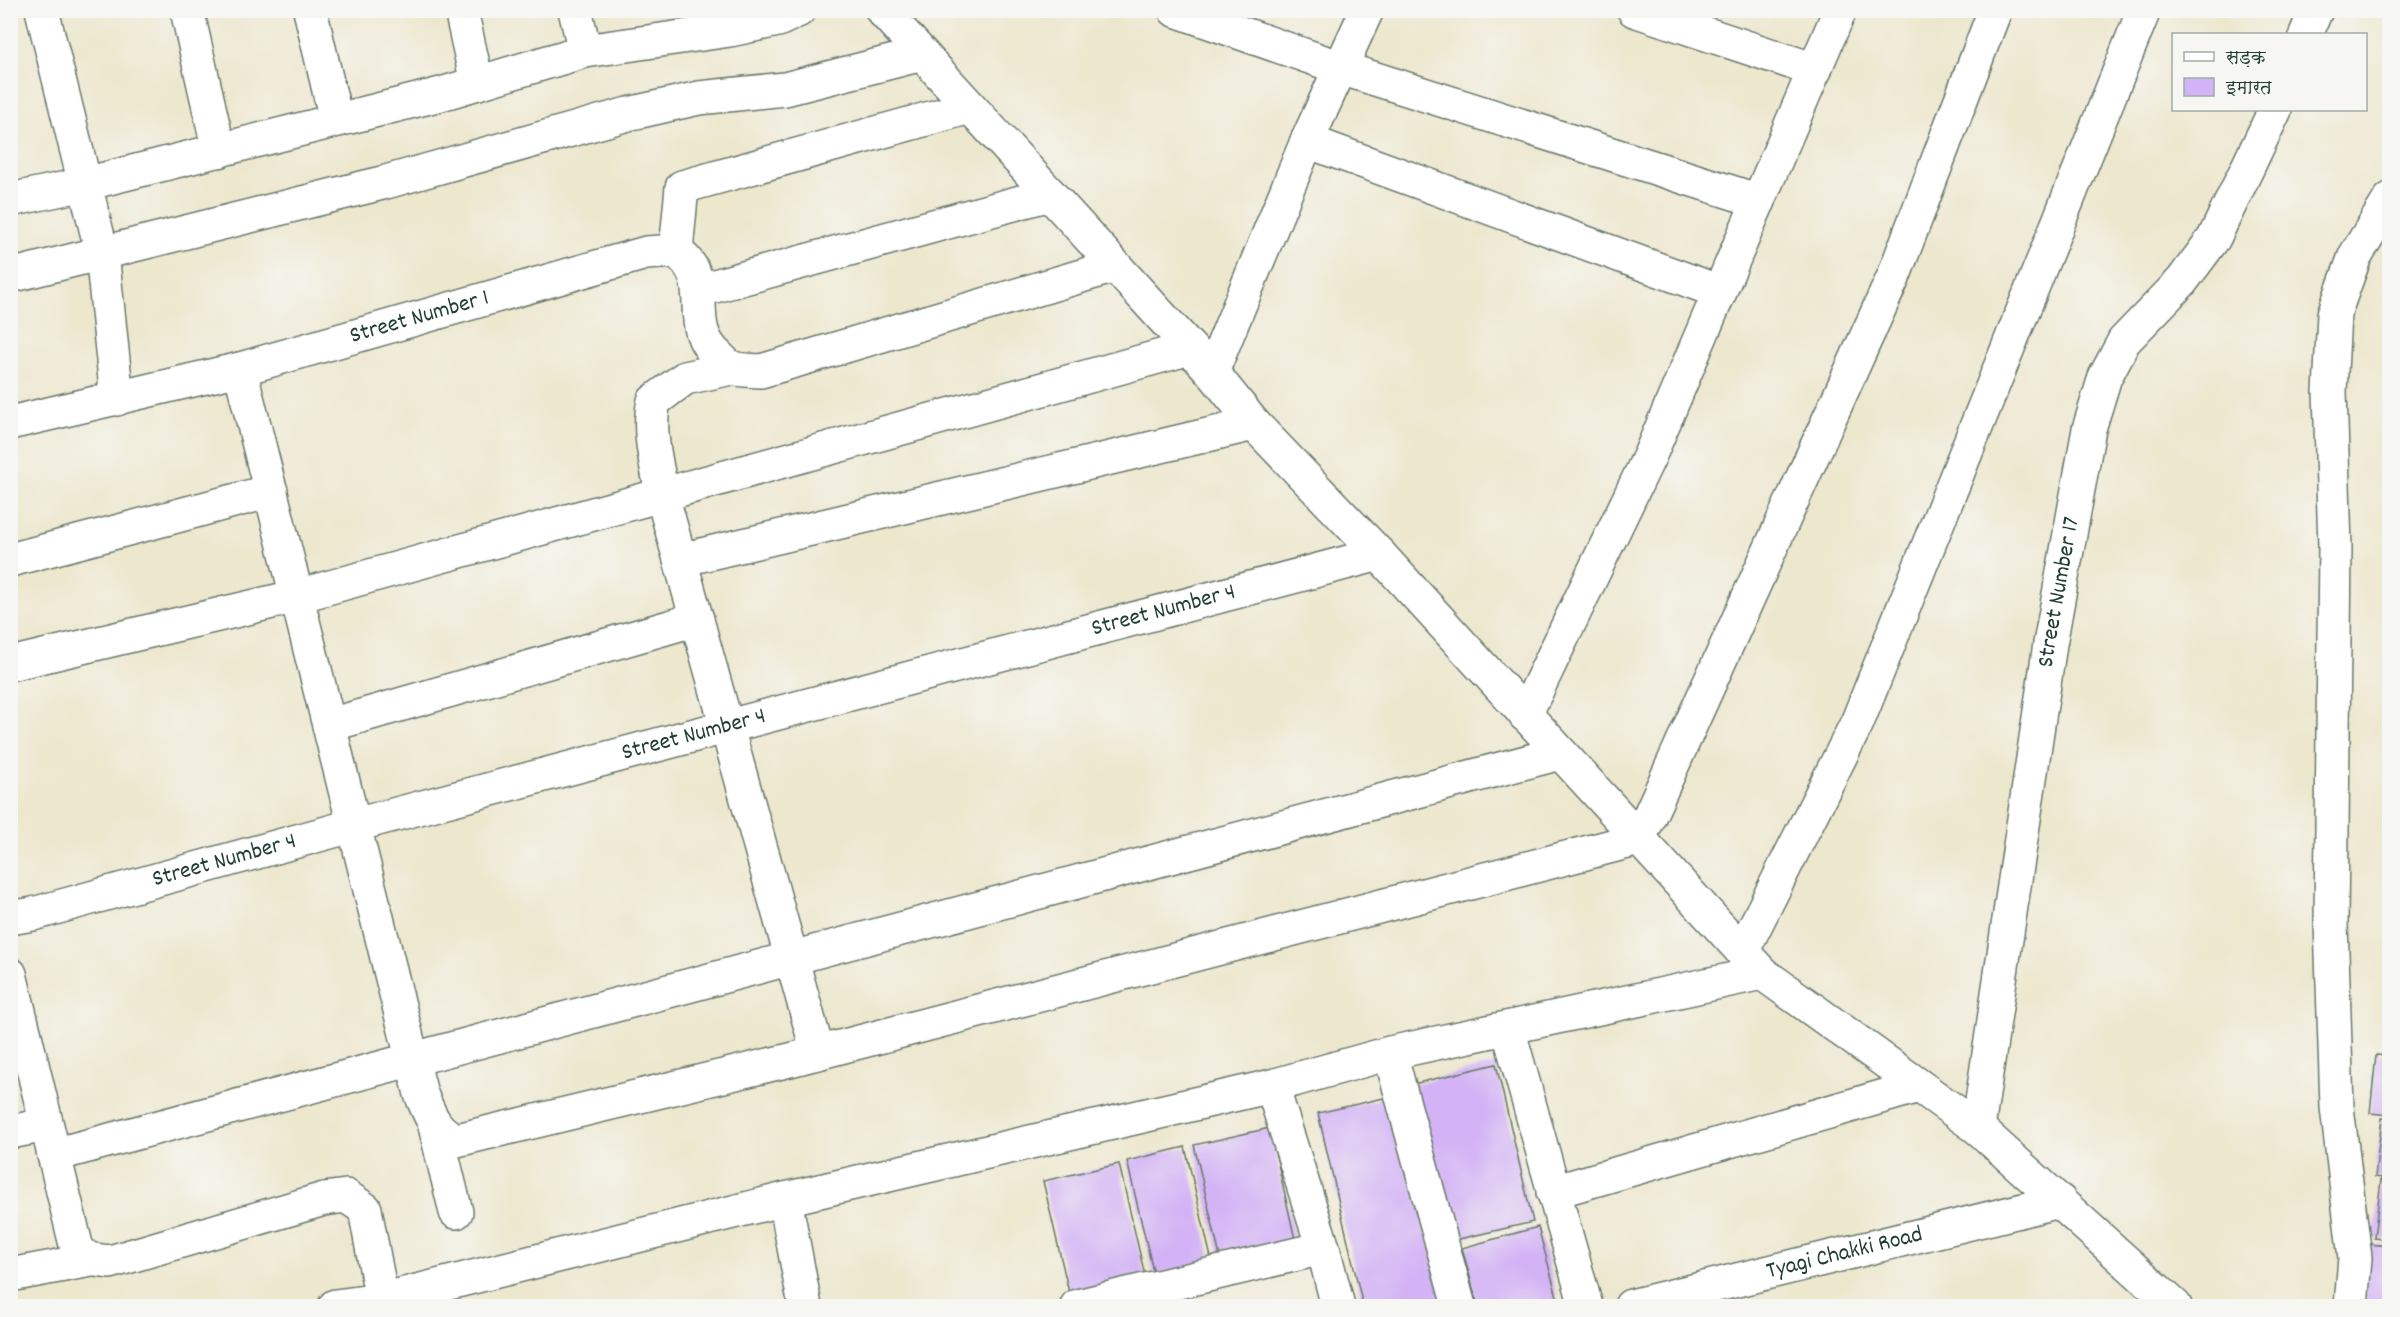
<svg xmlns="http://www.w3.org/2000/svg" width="2400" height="1317" font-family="Dekko,'Playpen Sans Deva',sans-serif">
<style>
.building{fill:#d3b3f5}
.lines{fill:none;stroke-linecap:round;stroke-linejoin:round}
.street-casing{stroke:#67786a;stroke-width:36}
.street{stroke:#fff;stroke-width:33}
.labels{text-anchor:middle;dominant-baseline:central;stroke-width:4.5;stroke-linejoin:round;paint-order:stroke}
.street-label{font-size:24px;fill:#1f3d34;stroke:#f6f6f2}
</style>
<rect width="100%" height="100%" fill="#f6f6f2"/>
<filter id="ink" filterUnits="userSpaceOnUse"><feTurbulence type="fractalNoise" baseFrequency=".0167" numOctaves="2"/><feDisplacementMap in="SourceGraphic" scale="12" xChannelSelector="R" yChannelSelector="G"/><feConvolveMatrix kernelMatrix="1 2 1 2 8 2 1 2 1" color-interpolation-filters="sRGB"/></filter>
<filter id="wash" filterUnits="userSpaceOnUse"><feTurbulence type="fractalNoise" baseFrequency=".008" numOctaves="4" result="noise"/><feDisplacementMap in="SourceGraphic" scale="24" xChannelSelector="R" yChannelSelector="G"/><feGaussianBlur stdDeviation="1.35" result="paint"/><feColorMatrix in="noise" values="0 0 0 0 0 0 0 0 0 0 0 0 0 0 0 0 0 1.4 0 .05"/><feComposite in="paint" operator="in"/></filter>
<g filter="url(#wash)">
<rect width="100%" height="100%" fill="#ede7ce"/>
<g id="blocks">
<!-- building -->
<g class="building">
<polygon points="2376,1055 2390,1056 2390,1115 2370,1113"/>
<polygon points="1496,1064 1533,1222 1446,1242 1409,1085"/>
<polygon points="1397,1095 1447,1306 1363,1306 1318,1113"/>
<polygon points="2382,1118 2390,1119 2390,1179 2375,1177"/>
<polygon points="1270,1128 1296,1244 1221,1261 1194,1145"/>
<polygon points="1185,1147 1212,1262 1154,1275 1127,1161"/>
<polygon points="1119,1164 1146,1280 1070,1297 1043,1181"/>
<polygon points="2381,1180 2390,1181 2390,1240 2374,1238"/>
<polygon points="1538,1227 1559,1304 1549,1306 1478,1306 1462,1248"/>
<polygon points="2368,1244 2390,1246 2390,1306 2365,1306"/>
</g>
</g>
</g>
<g filter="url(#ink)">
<use href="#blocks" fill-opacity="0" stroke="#67786a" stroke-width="1.5"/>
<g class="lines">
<defs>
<g id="street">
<polyline points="42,10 102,253 117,399"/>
<polyline points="187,10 219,151"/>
<polyline points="310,10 336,120"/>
<polyline points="461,10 477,83"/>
<polyline points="575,10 585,51"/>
<polyline points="882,10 1212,372 1254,424 1379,554 1762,973 1978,1128 2175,1306"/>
<polyline points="1175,10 1341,68 1759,201"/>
<polyline points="1634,10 1815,70"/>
<polyline points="2306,34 2316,10"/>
<polyline points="1307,141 1720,292"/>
<polyline points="10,200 85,184 441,94 585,51 730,30 778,20 799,10"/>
<polyline points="676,251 682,187 970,107"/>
<polyline points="10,276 386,182 628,114 699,98 785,89 922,54"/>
<polyline points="700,290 1050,194"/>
<path d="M 732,368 L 685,378 L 654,401 C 647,432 657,464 662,495 L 818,1053"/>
<path d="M 240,369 L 421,1094 C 430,1115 435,1132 457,1140 L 794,1059 L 1639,839 L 1893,278 L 1995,10"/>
<polyline points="1212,372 1307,141 1367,10"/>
<path id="s1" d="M 10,423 L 240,369 L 646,253 L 676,251 C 719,284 680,323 719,357 C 723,361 728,367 733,368 C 742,371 752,370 761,371 L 1115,266"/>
<polyline points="10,560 271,491"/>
<polyline points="680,560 1254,424"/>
<polyline points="10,664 298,596 1190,348"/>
<polyline points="1525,715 1650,455 1840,10"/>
<polyline points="330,725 697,619"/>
<path id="s2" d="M 10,918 L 33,914 L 355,825 L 1379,554"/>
<polyline points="1742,952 1857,723 2144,10"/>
<polyline points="10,974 77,1249 88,1259 110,1262 324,1199 346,1196 365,1209 383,1306"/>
<polyline points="1508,1028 1586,1306"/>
<polyline points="1390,1053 1459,1306"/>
<polyline points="1272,1086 1323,1248 1338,1306"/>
<polyline points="435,1126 456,1212"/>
<path id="s3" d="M 1978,1128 L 2050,644 L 2089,429 L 2105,377 L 2124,341 L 2182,281 L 2214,238 L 2275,110"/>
<polyline points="10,1132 46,1125"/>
<polyline points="54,1155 1560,753"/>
<polyline points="1553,1192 1919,1086"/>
<polyline points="785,1199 805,1306"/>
<polyline points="10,1275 91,1260"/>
<polyline points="335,1306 381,1300 785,1199 1272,1086 1390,1053 1762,973"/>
<polyline points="1077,1306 1323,1248"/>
<path id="s4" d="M 1631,1306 L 2060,1201"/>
<polyline points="2351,1306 2355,1258 2337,1107 2331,922 2335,546 2330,392 2334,314 2355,256 2390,199"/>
</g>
</defs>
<!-- street casing -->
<use href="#street" class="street-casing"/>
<!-- street -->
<use href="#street" class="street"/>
</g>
</g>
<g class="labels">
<!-- street labels -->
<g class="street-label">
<text stroke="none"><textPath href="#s1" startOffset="423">Street Number 1</textPath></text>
<text stroke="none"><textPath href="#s3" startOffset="542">Street Number 17</textPath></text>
<text stroke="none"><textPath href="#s2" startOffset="1194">Street Number 4</textPath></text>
<text stroke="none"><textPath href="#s2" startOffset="708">Street Number 4</textPath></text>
<text stroke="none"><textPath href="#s2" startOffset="222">Street Number 4</textPath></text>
<text stroke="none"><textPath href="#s4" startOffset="220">Tyagi Chakki Road</textPath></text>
</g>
</g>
<!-- margin -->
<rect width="2400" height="1317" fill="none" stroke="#f6f6f2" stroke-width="36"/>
<!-- legend -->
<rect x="2172" y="33" width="195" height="78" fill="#f6f6f2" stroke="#a0aca6" stroke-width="1.5"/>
<rect x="2184" y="52" width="30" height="9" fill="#ffffff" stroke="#a0aca6" stroke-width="1.5"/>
<text x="2226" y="63" font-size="18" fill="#1f3d34">सड़क</text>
<rect x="2184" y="78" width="30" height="18" fill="#d3b3f5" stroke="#a0aca6" stroke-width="1.5"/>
<text x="2226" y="93" font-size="18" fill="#1f3d34">इमारत</text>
</svg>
